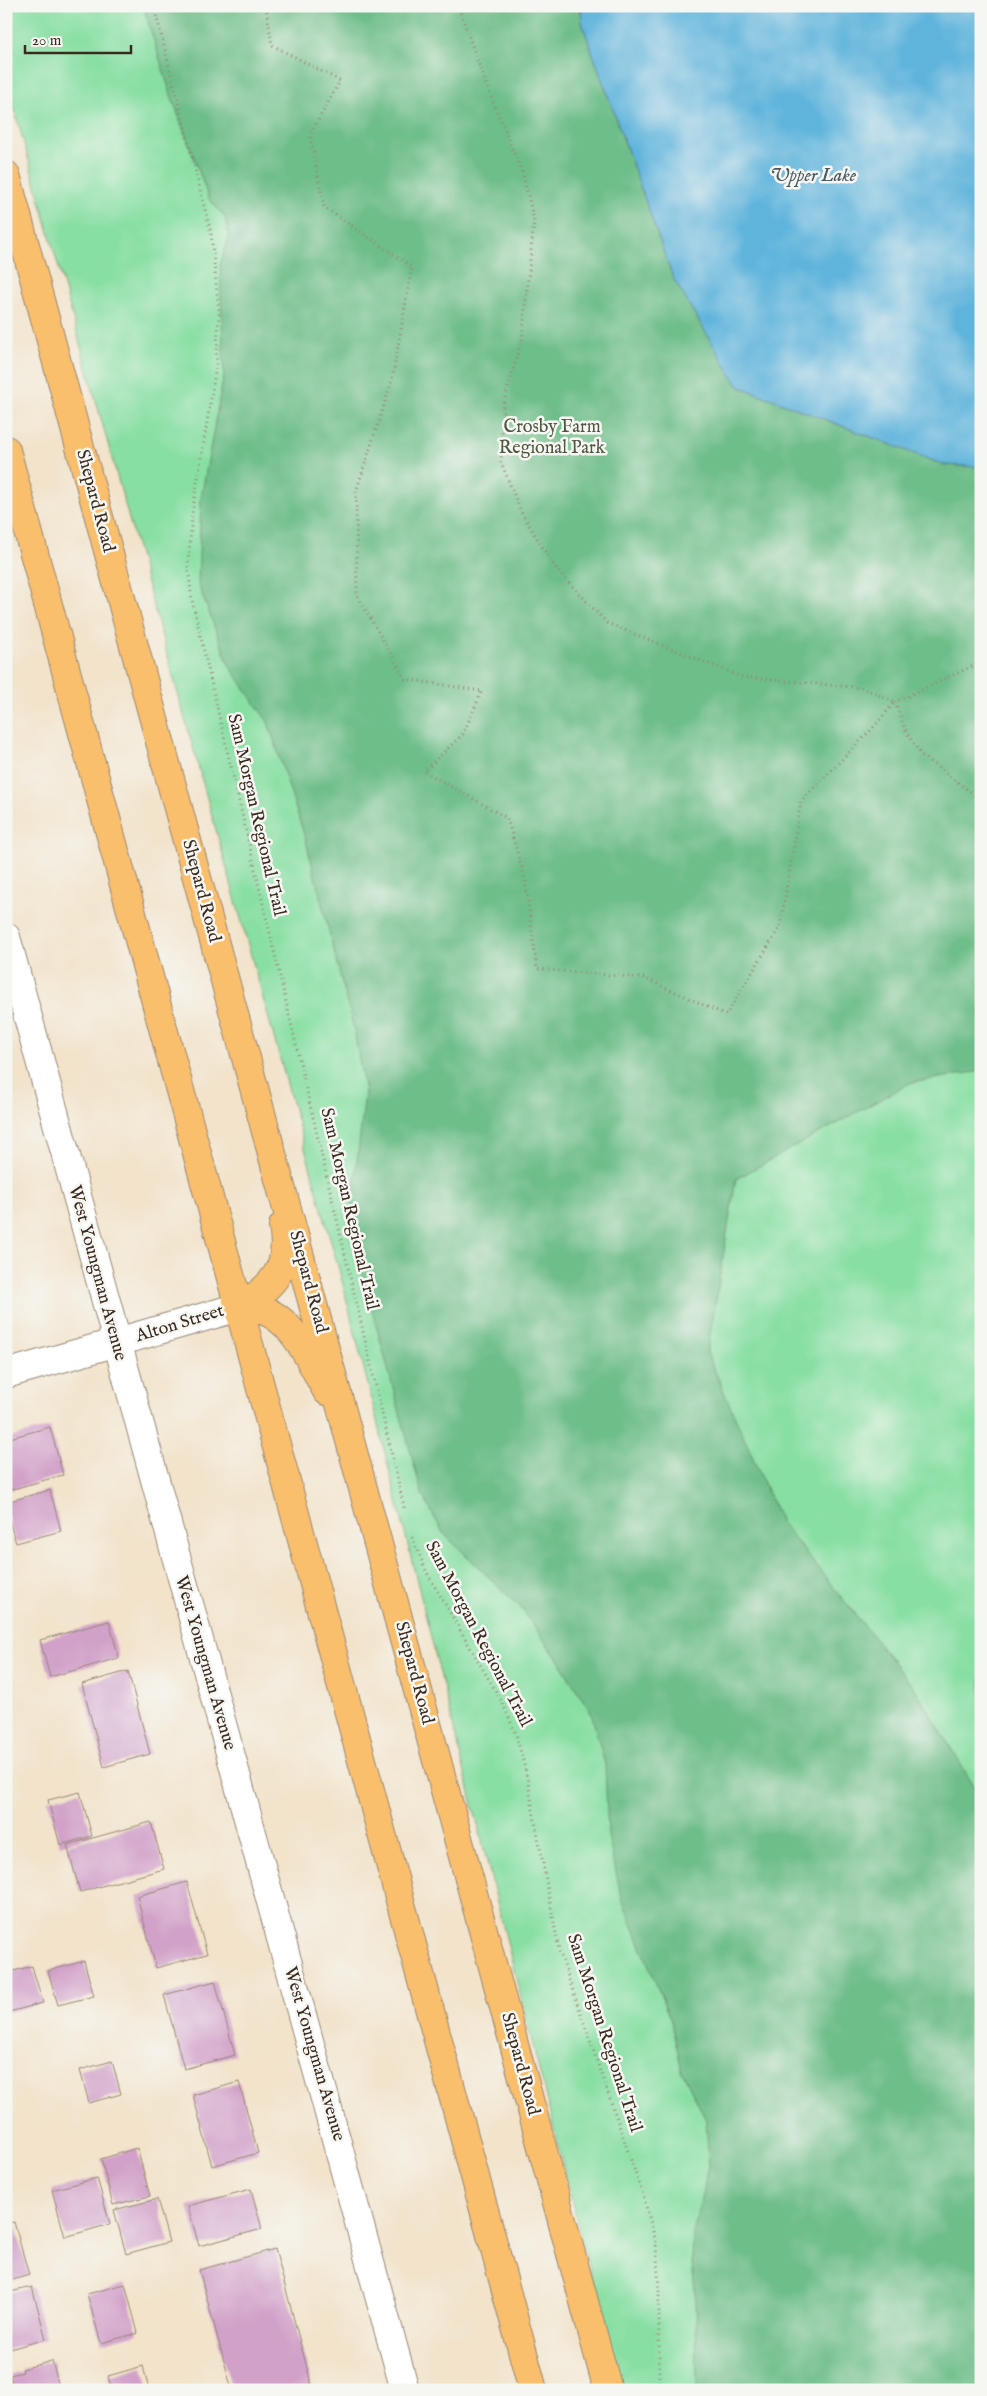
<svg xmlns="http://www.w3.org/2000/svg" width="987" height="2396" font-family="'IM FELL English',serif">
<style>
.green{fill:#88dfa3;stroke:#628460}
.forest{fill:#6ebe89;stroke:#547454}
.water{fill:#5fb4dc;stroke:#4d6f7d}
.building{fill:#d2a1c9}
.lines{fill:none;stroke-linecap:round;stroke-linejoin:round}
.minor-casing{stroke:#968674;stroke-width:30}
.trunk-casing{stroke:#968674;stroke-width:30}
.path{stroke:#968674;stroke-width:3;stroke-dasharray:1 4;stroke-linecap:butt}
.minor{stroke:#fff;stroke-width:28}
.trunk{stroke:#f9bf6d;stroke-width:28}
.labels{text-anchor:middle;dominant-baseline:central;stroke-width:5;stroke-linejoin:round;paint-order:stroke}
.park-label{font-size:18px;fill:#4e573f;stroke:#f6f6f2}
.street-label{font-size:18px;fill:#3b2a1e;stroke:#f6f6f2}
.water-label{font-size:19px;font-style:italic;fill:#485a60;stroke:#f6f6f2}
</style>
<rect width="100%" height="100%" fill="#f6f6f2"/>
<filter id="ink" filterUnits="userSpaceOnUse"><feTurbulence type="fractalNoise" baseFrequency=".02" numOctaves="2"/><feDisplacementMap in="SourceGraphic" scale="10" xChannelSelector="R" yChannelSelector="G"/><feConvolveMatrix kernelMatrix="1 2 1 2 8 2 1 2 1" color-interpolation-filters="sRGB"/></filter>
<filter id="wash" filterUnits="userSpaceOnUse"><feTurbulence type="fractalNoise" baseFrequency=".0096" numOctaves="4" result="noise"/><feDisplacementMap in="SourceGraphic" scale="20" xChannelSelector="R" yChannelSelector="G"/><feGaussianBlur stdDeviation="1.12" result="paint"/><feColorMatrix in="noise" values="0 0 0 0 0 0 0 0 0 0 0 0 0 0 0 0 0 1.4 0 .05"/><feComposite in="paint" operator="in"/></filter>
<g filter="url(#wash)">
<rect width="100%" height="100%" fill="#f2e3ca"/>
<!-- green -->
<polygon class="green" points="6,6 981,6 981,2390 619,2390 341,1277 6,79"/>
<!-- forest -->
<polygon class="forest" points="143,6 581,6 582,23 673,278 738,386 944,465 981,467 981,1071 910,1083 736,1179 707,1353 781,1522 916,1690 981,1798 981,2390 697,2390 696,2302 692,2263 693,2233 709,2166 706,2120 682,2071 671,2021 622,1899 608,1836 605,1764 591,1713 557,1658 520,1607 443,1533 422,1494 360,1266 352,1203 365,1093 354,1030 306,841 268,722 229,665 198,584 201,498 224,374 220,265 229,237 225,217 209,199 171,95"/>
<!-- water -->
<polygon class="water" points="581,6 981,6 981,467 944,465 738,386 673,278 582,23"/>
<g id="blocks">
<!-- building -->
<g class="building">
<polygon points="50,1427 63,1475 6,1491 6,1439"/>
<polygon points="50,1490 61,1531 16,1543 6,1510 6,1502"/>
<polygon points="109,1621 119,1658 50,1677 40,1640"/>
<polygon points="128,1671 150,1754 104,1767 82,1684"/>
<polygon points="80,1792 92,1836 60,1845 48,1800"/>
<polygon points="151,1822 164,1869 80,1892 67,1845"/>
<polygon points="187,1882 207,1954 156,1968 137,1896"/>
<polygon points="84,1961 94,1996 58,2005 48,1971"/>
<polygon points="32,1966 43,2003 9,2012 6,2002 6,1973"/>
<polygon points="215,1981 235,2055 184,2069 164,1995"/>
<polygon points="112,2061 121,2094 89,2103 80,2070"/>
<polygon points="239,2082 258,2153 212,2166 193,2095"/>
<polygon points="137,2148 150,2196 113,2205 101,2159"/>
<polygon points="97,2178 110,2224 65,2237 52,2190"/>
<polygon points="251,2189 262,2229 199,2246 188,2206"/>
<polygon points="157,2199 169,2242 126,2254 114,2210"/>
<polygon points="14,2222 29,2275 6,2282 6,2224"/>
<polygon points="275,2249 313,2390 232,2390 199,2270"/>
<polygon points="125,2284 138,2333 101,2343 87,2294"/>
<polygon points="32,2287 46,2339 6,2350 6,2293"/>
<polygon points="52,2361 60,2390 14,2390 10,2375 23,2372 22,2369"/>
<polygon points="143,2366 149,2390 112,2390 108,2376"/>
</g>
</g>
</g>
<g filter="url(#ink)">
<use href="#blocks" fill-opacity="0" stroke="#968674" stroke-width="1"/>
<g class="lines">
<defs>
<g id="minor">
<polyline points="6,937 405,2390"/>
<polyline points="6,1374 239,1307"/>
</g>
<g id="trunk">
<polyline points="6,175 608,2390"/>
<polyline points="6,450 533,2390"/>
<path d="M 239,1307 C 273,1287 291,1268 283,1226"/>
<path d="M 239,1307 C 246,1308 255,1308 262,1310 C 295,1320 311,1364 327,1391"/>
</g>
</defs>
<!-- minor casing -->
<use href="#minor" class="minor-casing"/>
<!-- trunk casing -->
<use href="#trunk" class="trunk-casing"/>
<!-- path -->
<g class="path">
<polyline points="154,6 211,233 219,312 216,367 192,514 188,567 192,600 405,1511"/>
<polyline points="266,6 272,45 340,81 310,135 324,207 412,267 392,380 356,492 357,595 405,679 482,691 463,734 424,771 507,818 525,879 537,969 644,978 726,1015 780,927 801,801 872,729 895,702 863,688 742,677 607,623 556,569 521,512 501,462 503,404 522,340 534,220 523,175 487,87 458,6"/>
<polyline points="981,662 895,702 905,729 921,755 981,800"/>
<polyline points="412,1537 427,1573 502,1702 516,1734 526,1772 559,1950 643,2195 656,2242 659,2289 659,2390"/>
</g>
<!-- minor -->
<use href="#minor" class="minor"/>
<!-- trunk -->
<use href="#trunk" class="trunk"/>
</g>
</g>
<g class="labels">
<!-- park labels -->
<g class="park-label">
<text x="552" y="427">Crosby Farm<tspan x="552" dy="21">Regional Park</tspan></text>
</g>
<!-- street labels -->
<g class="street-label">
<text transform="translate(95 501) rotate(75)">Shepard Road</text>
<text transform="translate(256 815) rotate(77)">Sam Morgan Regional Trail</text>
<text transform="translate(201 891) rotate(75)">Shepard Road</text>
<text transform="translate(349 1209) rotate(77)">Sam Morgan Regional Trail</text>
<text transform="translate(97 1273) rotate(75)">West Youngman Avenue</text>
<text transform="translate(308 1282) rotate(75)">Shepard Road</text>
<text transform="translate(180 1324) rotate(-17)">Alton Street</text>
<text transform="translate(478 1634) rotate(62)">Sam Morgan Regional Trail</text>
<text transform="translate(205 1663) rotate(74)">West Youngman Avenue</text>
<text transform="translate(414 1673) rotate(75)">Shepard Road</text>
<text transform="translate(604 2033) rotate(72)">Sam Morgan Regional Trail</text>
<text transform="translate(314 2054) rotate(74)">West Youngman Avenue</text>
<text transform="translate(520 2064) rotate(75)">Shepard Road</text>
</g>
<!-- water labels -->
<g class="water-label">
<text x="813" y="176">Upper Lake</text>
</g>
</g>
<!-- margin -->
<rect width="987" height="2396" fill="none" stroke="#f6f6f2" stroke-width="25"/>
<!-- scale -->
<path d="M25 45v8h106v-8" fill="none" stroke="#3b2a1e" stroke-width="2.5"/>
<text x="32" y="45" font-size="15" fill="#3b2a1e" stroke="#f6f6f2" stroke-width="4" paint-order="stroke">20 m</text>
</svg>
